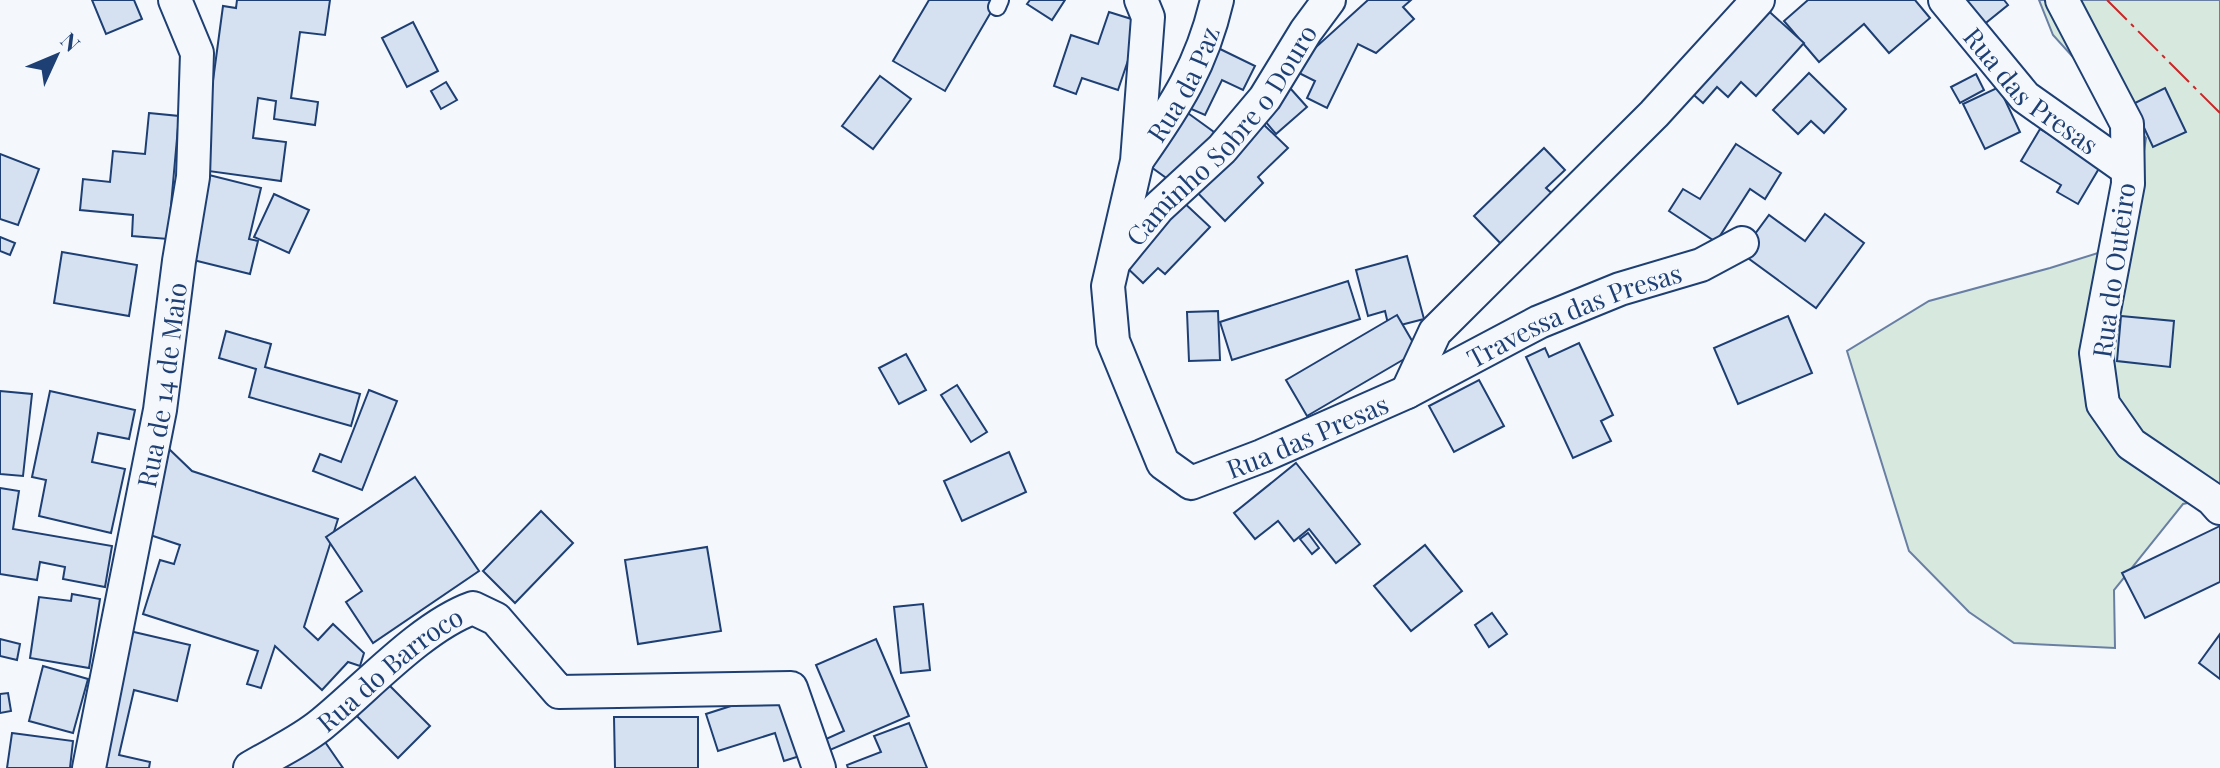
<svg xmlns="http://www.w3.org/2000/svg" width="2220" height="768" font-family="'Playfair Display',serif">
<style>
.green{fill:#d7e8df;stroke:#687fa3;stroke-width:2}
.building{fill:#d5e0f0;stroke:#1d3f73;stroke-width:2}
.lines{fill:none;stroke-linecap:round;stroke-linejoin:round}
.lane-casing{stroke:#1d3f73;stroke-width:20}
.street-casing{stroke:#1d3f73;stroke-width:36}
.lane{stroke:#f4f7fb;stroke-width:16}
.street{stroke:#f4f7fb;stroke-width:32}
.power{stroke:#c62828;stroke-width:2;stroke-dasharray:28 6 4 6;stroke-linecap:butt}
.labels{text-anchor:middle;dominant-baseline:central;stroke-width:6;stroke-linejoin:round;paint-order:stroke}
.street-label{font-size:26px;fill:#1d3f73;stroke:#f4f7fb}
</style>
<rect width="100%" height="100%" fill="#f4f7fb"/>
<!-- green -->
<polygon class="green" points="2039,0 2220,0 2220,496 2183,504 2114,590 2115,648 2014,643 1969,612 1909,551 1847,351 1929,301 2050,268 2130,243 2146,138 2053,35"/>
<!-- building -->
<g class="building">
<polygon points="92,0 134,0 142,19 106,34"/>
<polygon points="237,0 330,0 325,35 300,32 291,98 318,102 315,125 274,119 276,101 258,98 253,138 286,142 281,181 201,170 223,6 236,8"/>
<polygon points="929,0 998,0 945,91 893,61"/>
<polygon points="1030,0 1065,0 1052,20 1027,4"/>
<polygon points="1368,0 1411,0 1403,7 1414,19 1376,53 1358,44 1327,108 1307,98 1315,81 1297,72 1305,57"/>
<polygon points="1808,0 1915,0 1930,18 1889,53 1864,24 1819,62 1784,21"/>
<polygon points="1962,0 2004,0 2008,5 1982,26"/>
<polygon points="1762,5 1804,43 1756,96 1741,82 1728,97 1717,87 1703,103 1687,89"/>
<polygon points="1109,12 1141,22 1118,90 1082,78 1076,94 1054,86 1071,35 1098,44"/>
<polygon points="413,22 438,71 407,87 382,38"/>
<polygon points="1218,48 1255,66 1243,90 1222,80 1205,115 1189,108"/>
<polygon points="1809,73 1846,109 1824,133 1811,121 1798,134 1773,110"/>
<polygon points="1976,74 1984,90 1960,103 1951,87"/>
<polygon points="880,76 911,99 873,149 842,126"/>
<polygon points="446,82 457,100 441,109 431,91"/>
<polygon points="1999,87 2020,132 1985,149 1963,104"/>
<polygon points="1290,88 1307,107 1276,134 1259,114"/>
<polygon points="2165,88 2186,132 2153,147 2133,104"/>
<polygon points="1185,111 1214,132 1176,185 1147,164"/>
<polygon points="149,113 179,116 168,239 132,236 133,215 80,210 83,179 110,182 113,151 145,154"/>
<polygon points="1259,120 1288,148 1258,177 1263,183 1225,221 1192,187"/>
<polygon points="2040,129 2101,165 2078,204 2057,192 2061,185 2021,161"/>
<polygon points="1736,144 1781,173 1765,199 1750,189 1716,242 1669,211 1683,189 1700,199"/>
<polygon points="1544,148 1565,170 1546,188 1558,199 1506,249 1474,216"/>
<polygon points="0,154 39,169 18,225 0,219"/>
<polygon points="197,172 261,188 249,239 258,241 250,274 177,256"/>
<polygon points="274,194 309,210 289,253 254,237"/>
<polygon points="1180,199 1210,227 1165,274 1158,268 1143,283 1121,262"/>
<polygon points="1825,214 1864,243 1816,308 1741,253 1769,215 1805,241"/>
<polygon points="0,237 15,243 10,255 0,251"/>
<polygon points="62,252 137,265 129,316 54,303"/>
<polygon points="1407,256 1424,319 1389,328 1385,311 1368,316 1356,270"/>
<polygon points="1348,281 1360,319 1232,360 1220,322"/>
<polygon points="1218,311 1220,360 1189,361 1187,312"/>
<polygon points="1397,315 1418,351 1307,416 1286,380"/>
<polygon points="1788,316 1812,373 1738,404 1714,348"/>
<polygon points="2121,316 2174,321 2170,367 2117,361"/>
<polygon points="226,331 271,344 265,367 360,394 351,426 249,397 256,369 219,358"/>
<polygon points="1579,343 1613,415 1601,421 1611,441 1573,458 1526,357 1545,348 1549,357"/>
<polygon points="906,354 926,390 899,404 879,368"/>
<polygon points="1479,380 1504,426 1454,452 1429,406"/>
<polygon points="957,385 987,432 971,442 941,395"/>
<polygon points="369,390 397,401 362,490 313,471 320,454 341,462"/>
<polygon points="0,391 32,394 23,476 0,474"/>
<polygon points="50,391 135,410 129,439 98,433 92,462 125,469 111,533 39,516 46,480 32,477"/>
<polygon points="167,447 192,471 338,519 304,627 318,640 333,624 364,653 360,666 348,662 322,690 275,646 261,688 247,684 258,651 143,614 160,560 174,564 180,545 129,528"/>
<polygon points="1009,452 1026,492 962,521 944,481"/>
<polygon points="1296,463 1360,544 1336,563 1309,529 1294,541 1278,521 1255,539 1234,513"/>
<polygon points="415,477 479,571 373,643 346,602 362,591 326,537"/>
<polygon points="0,488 19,491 13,529 112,546 105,587 63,579 65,567 40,562 37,580 0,574"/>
<polygon points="541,511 573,543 515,603 483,571"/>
<polygon points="2220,526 2220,582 2145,618 2122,573"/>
<polygon points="1308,533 1319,548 1312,554 1300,539"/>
<polygon points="1425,545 1462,591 1411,631 1374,586"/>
<polygon points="707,547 721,631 638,644 625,560"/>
<polygon points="72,594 100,599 89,668 30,658 39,597 71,601"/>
<polygon points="923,604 930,670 901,673 894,607"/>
<polygon points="1492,613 1507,634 1489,647 1475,625"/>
<polygon points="121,629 190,645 177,701 134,690 119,755 150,762 149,768 90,768"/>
<polygon points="2220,634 2220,679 2199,663"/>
<polygon points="0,639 20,644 17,660 0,656"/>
<polygon points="876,639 909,716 830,750 826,739 844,731 816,665"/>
<polygon points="43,666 88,679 73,733 29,721"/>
<polygon points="381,677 430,726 398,758 349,708"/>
<polygon points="784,689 806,754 784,761 775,733 718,751 706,714"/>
<polygon points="8,693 11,711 0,713 0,694"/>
<polygon points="614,717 698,717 698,768 615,768"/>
<polygon points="909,723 927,768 848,768 847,765 881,752 874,736"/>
<polygon points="12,733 73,741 70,768 7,768"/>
<polygon points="323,739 343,768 282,768"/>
</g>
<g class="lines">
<defs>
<polyline id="lane" points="997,7 1000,0"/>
<g id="street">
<path id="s1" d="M 1141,0 L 1148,17 L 1137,161 L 1108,286 L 1113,341 L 1163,463 L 1191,483 L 1262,456 L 1407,392 L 1539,322 L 1620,289 L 1701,265 L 1742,243"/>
<path id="s2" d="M 1945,0 L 2025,97 L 2127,169"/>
<polyline points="2062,0 2127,124 2128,184 2096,353 2103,404 2131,444 2212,499 2220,508"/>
<path id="s3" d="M 1138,159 C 1176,105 1202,65 1217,0"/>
<path id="s4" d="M 1117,258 L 1158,208 L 1222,149 L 1265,98 L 1306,31 L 1329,0"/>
<polyline points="1407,392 1435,332 1654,114 1758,0"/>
<path id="s5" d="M 89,768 L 160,410 L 179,261 L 193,177 L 197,53 L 175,0"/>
<path id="s6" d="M 250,768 C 273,754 302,741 323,723 C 366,688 422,626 473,608 L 496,619 L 559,692 L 791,688 L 819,768"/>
</g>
</defs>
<!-- lane casing -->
<use href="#lane" class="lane-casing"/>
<!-- street casing -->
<use href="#street" class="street-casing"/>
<!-- lane -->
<use href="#lane" class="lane"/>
<!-- street -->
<use href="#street" class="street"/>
<!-- power -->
<polyline class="power" points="2107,0 2220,113"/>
</g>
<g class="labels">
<!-- street labels -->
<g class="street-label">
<text stroke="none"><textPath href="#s3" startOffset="88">Rua da Paz</textPath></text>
<text stroke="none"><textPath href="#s2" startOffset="126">Rua das Presas</textPath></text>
<text stroke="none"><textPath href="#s4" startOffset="162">Caminho Sobre o Douro</textPath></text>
<text transform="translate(2113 270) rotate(-82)">Rua do Outeiro</text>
<text stroke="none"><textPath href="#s1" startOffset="932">Travessa das Presas</textPath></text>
<text stroke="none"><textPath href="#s5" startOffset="390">Rua de 14 de Maio</textPath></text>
<text stroke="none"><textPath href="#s1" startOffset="638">Rua das Presas</textPath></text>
<text stroke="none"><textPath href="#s6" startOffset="172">Rua do Barroco</textPath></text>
</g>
</g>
<!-- north arrow -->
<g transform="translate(56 56) rotate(46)" stroke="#f4f7fb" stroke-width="6" paint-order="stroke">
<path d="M0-6L14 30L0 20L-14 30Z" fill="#1d3f73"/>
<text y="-12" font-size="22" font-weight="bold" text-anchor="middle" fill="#1d3f73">N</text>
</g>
</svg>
